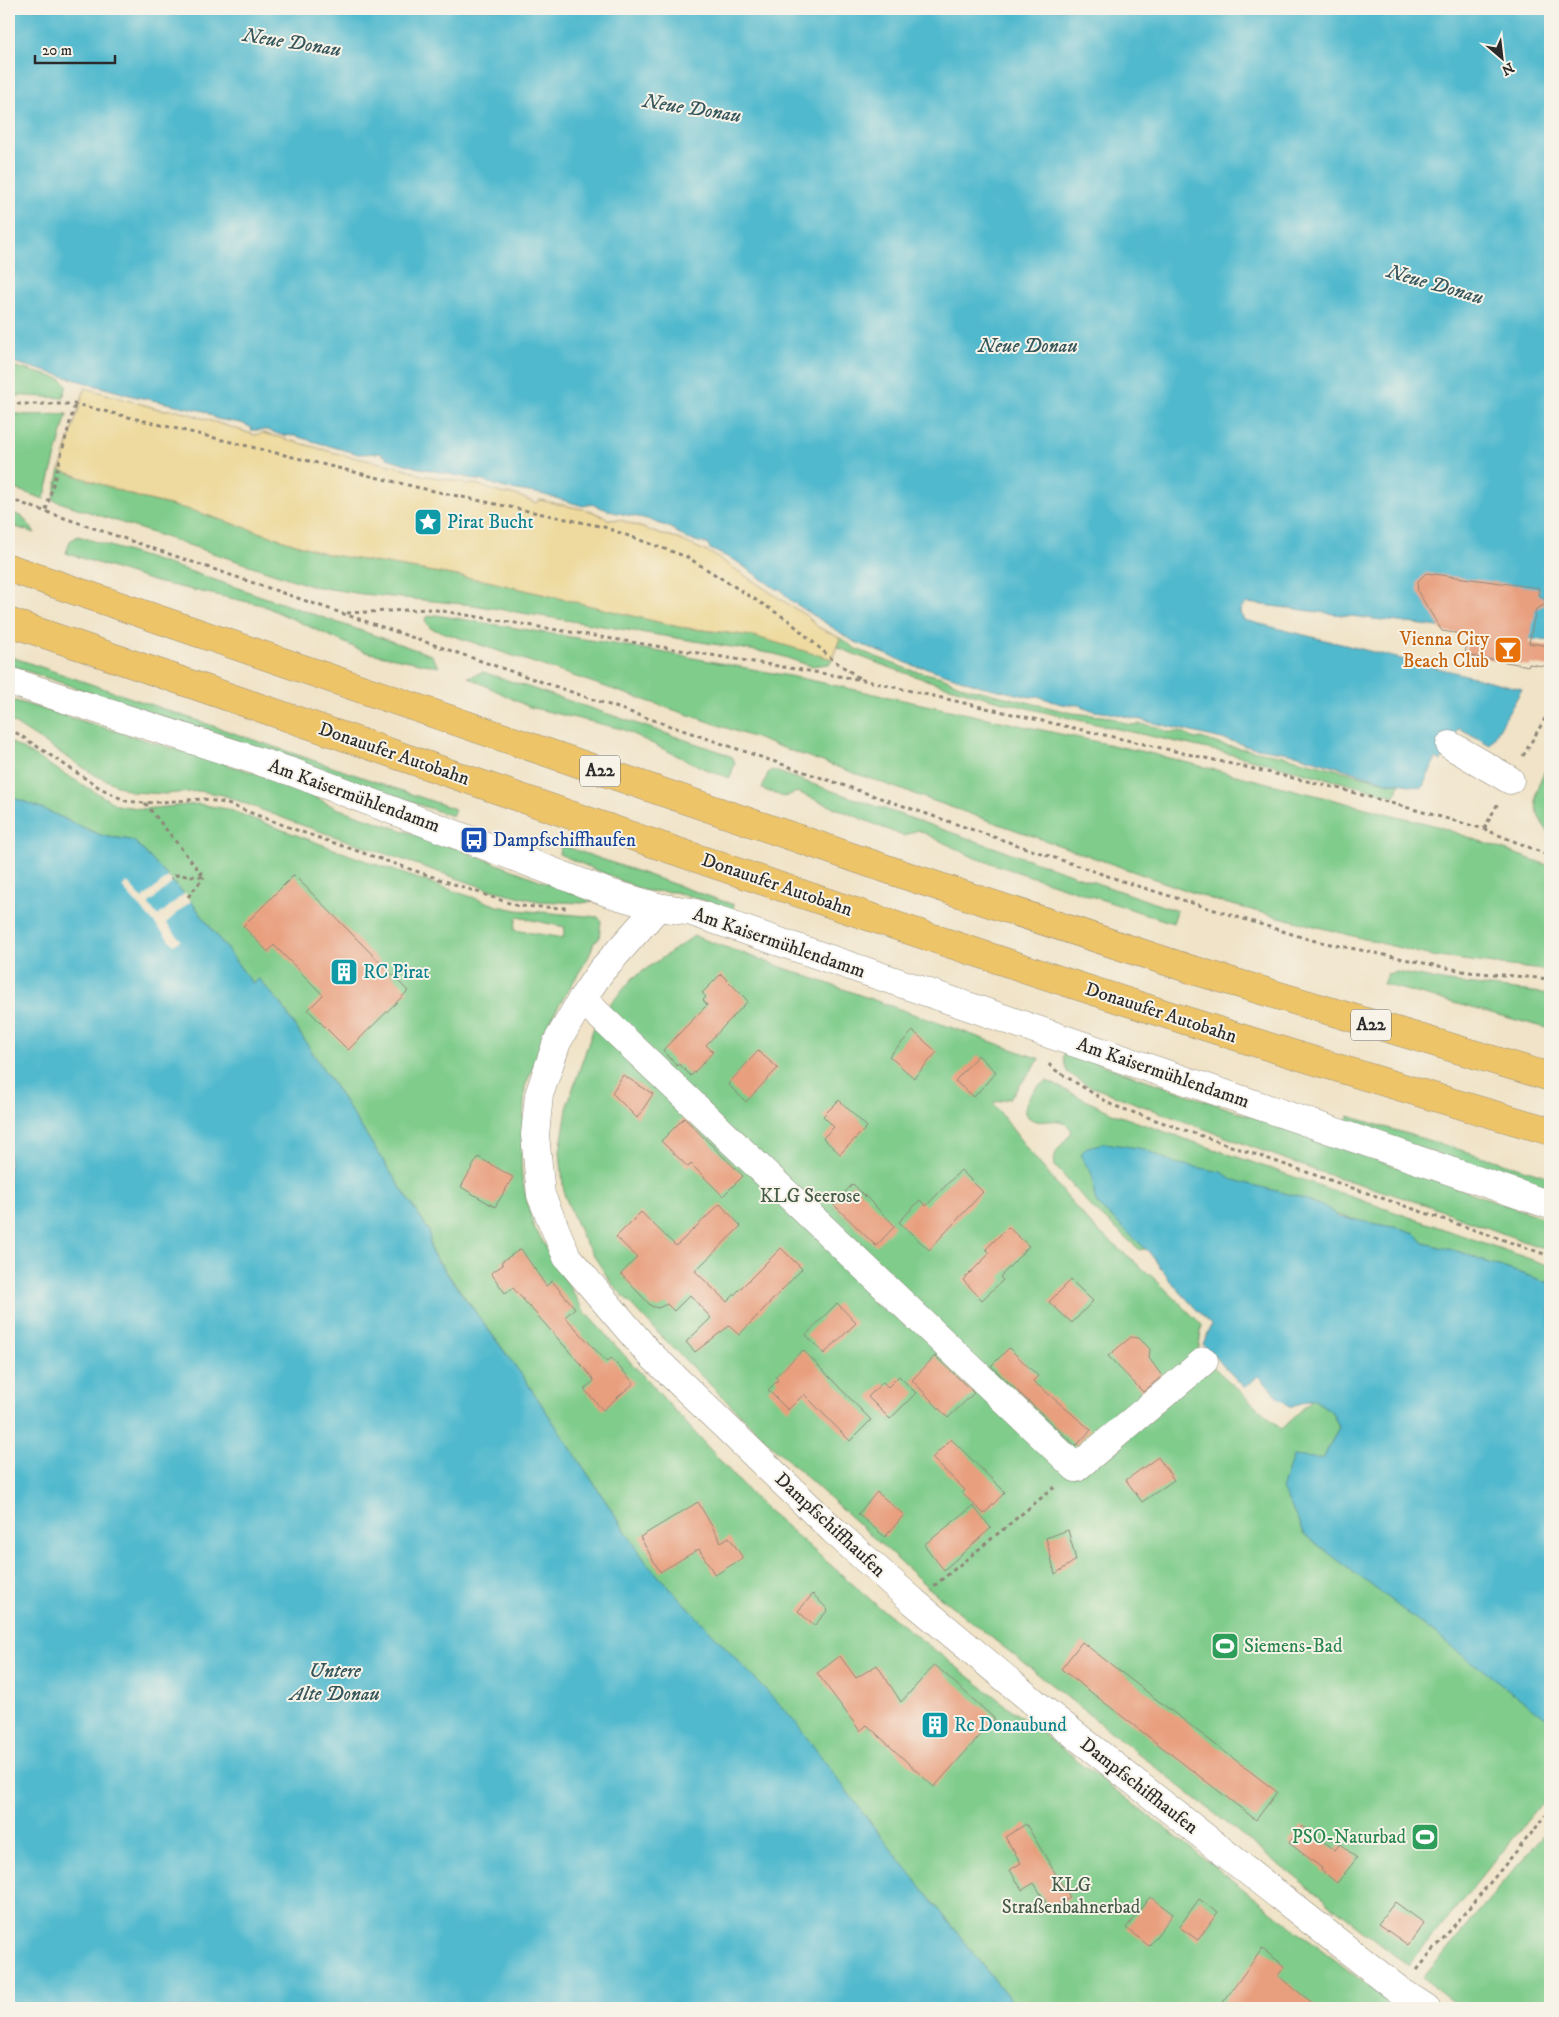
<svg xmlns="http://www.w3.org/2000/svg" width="1559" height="2017" font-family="'IM FELL DW Pica',serif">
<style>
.green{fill:#7fcc8b;stroke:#557c5b;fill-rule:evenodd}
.sand{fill:#eeda9e;stroke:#8c8264}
.water{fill:#51b9ce;stroke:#3e727c}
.pier{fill:#f0e3c7}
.building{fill:#e89f7e}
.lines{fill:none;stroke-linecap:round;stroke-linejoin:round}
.minor-casing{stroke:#8e8779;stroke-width:29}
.highway-casing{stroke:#8e8779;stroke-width:29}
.path{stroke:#8e8779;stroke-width:3;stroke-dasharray:4 4;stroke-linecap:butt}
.minor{stroke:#fff;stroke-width:28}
.highway{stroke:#eec469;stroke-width:28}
.labels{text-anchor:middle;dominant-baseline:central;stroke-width:4;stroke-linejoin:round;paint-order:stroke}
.shield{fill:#f7f3e8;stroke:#686764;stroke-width:1}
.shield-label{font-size:18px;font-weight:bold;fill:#2b2b2b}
.culture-label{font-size:19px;fill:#0d838f;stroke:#f7f3e8;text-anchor:start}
.food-label{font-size:19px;fill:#c56008;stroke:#f7f3e8;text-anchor:end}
.street-label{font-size:19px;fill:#2b2b2b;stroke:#f7f3e8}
.transit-label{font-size:19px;fill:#164399;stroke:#f7f3e8;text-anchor:start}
.park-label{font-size:19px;fill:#445b48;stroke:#f7f3e8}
.leisure-label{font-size:19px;fill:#27864d;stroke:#f7f3e8;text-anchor:start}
.water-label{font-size:20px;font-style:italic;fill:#36565c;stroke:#f7f3e8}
</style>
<rect width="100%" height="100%" fill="#f7f3e8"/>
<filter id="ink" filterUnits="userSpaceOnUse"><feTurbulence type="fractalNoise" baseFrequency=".02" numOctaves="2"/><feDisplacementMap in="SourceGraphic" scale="10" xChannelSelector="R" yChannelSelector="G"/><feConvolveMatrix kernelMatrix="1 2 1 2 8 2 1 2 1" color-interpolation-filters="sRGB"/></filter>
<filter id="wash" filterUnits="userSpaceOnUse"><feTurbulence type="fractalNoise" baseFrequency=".0096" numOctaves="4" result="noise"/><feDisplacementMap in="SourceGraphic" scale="20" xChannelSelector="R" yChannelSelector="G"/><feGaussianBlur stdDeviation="1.12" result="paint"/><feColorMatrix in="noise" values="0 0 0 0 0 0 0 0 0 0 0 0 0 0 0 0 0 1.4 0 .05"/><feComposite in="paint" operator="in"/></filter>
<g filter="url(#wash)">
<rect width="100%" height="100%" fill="#f0e3c7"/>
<!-- green -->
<g class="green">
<polygon points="9,365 61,379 67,385 63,398 9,395"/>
<polygon points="9,413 29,415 67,414 44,499 9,487"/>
<polygon points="60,470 141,498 191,510 327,554 488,581 679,627 753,636 833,658 829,664 811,666 775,654 473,605 362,594 312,586 53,500"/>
<polygon points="9,512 23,517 35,533 9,525"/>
<polygon points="78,536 189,571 431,655 439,667 365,652 262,605 156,582 66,553 70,541"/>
<polygon points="436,615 650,650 805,679 1149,753 1437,826 1550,866 1550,971 1431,956 1217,901 704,720 430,628 425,621 426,617"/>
<path d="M 840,638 L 856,649 L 907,669 L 942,677 L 964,687 L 1072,713 L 1111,717 L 1129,725 L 1141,724 L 1157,727 L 1168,732 L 1180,732 L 1195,739 L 1201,738 L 1222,745 L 1284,756 L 1390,783 L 1400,783 L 1395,796 C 1327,779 1259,760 1190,745 C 1071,718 949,695 837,647 Z"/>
<polygon points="9,656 455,809 452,816 9,665"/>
<polygon points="483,672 721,752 732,757 735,762 730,778 707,770 622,729 529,707 468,677"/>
<polygon points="9,699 285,782 336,808 458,849 594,901 582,903 538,901 488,889 296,823 223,795 200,791 166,794 132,792 95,775 9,720"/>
<path d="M 9,741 L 117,805 L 143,809 L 198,804 L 227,809 L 366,861 L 498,906 L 517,910 L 598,917 L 601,921 L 599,939 L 594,942 L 589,956 L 555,1012 L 525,1087 L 521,1157 L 522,1179 L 533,1225 L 584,1311 L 758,1502 L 879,1607 L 1397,2008 L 1017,2008 L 876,1830 L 792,1719 L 648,1565 L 524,1378 L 431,1251 L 429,1231 L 280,1003 L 252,983 L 191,901 L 135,842 C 125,837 112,839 101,835 C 70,823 41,805 9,797 ZM 517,917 L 565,927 L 563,938 L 514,930 Z"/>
<path d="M 1549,764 L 1550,765 L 1550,834 C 1530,810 1533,790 1549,764 Z"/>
<polygon points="772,770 1177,911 1173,923 975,858 918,830 903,836 797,792 784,797 762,789 768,773"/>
<polygon points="561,845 734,905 733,909 675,892 645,891 559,854"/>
<polygon points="694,936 1040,1059 1010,1098 993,1103 1025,1146 1090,1224 1156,1280 1202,1325 1198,1353 1281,1429 1313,1399 1331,1411 1339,1427 1323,1459 1550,1721 1550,1794 1408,1966 930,1589 769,1443 663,1338 612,1284 583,1239 564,1194 560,1152 568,1103 596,1021 633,978"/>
<polygon points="1397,972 1448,982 1550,994 1550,1029 1383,984 1387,974"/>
<polygon points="1065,1052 1550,1220 1550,1251 1424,1204 1314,1170 1087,1085 1067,1072 1063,1057"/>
<path d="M 1047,1081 L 1112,1113 L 1148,1126 L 1550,1266 L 1550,1283 L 1480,1260 L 1464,1253 L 1424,1243 L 1415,1233 L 1399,1228 L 1368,1223 L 1334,1214 L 1140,1250 L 1093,1209 L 1055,1166 C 1051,1150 1066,1143 1072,1131 C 1058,1109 1041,1132 1025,1114 C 1024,1099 1034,1088 1047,1081 Z"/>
<polygon points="1348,1116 1550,1177 1550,1193 1346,1123"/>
<polygon points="1550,1827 1550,2008 1461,2008 1423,1978"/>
</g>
<!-- sand -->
<polygon class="sand" points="85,388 162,410 177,410 255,435 263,433 278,437 343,455 404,468 421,475 463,482 465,485 476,484 500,493 516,495 536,503 540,500 591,511 608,519 621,520 662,535 671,536 712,554 808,617 818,627 840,638 832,659 753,636 679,627 488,581 327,554 191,510 141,498 60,470"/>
<!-- water -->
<g class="water">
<polygon points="9,9 1550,9 1550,641 1247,603 1241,608 1240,613 1244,620 1522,689 1490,745 1459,728 1441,761 1436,758 1422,788 1400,783 1390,783 1295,754 1245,746 1239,743 1111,713 1094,711 1079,705 1061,704 1037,696 1030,697 981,686 924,667 917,667 853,641 790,600 780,589 776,589 736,561 710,549 708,544 687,539 671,528 647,519 613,512 591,504 583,506 541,494 505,488 483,481 415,467 387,458 380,453 358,454 295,436 281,435 267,430 251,430 252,428 241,423 217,419 204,411 133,396 9,361"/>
<path d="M 9,797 C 41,805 70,823 101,835 C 112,839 125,837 135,842 L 191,901 L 252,983 L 259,979 L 280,1003 L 429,1231 L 431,1252 L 524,1378 L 648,1565 L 793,1719 L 876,1830 L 1017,2008 L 9,2008 Z"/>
<path d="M 1105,1143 L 1144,1149 L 1174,1163 L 1222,1172 L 1233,1180 L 1296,1196 L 1327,1208 L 1339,1217 L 1399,1228 L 1415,1233 L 1424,1243 L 1464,1253 L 1480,1260 L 1550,1283 L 1550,1721 L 1306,1536 L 1282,1489 L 1293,1456 L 1323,1459 L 1339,1427 L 1331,1411 L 1313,1399 L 1289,1407 L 1258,1376 L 1245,1388 L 1203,1345 L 1211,1325 L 1171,1282 L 1149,1252 L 1097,1204 C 1092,1193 1095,1187 1092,1176 C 1090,1167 1083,1164 1081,1154 L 1087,1147 Z"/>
</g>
<!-- pier -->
<polygon class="pier" points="168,877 173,882 148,904 158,916 185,893 191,901 166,923 181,940 174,945 122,887 127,882 142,899"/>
<g id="blocks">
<!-- building -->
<g class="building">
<polygon points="1426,573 1539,588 1538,594 1548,603 1536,609 1529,643 1550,646 1550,667 1529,664 1529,666 1465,655 1468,635 1442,631 1418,592 1417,582"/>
<polygon points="294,875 408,991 348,1050 308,1010 323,995 274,945 268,952 243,926"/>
<polygon points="721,974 748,1001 706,1045 713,1052 691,1076 679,1064 677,1066 663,1050 707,1005 703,1000 706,997 702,993"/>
<polygon points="913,1031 937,1052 914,1078 889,1056"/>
<polygon points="758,1051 778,1068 746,1102 728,1084"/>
<polygon points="978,1055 996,1072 974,1097 955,1081"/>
<polygon points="623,1075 653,1094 637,1118 612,1093"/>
<polygon points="839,1100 867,1127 840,1154 823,1138 834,1127 823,1116"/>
<polygon points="684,1118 743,1176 723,1196 691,1164 688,1167 661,1141"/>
<polygon points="478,1157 513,1177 495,1207 461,1187"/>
<polygon points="961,1170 983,1192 929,1250 899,1222 920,1200 926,1206"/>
<polygon points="853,1184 895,1226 876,1246 833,1204"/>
<polygon points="720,1204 741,1226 695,1271 727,1302 781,1248 802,1269 739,1335 729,1326 695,1352 686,1342 711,1318 690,1295 674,1311 667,1304 658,1308 651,1306 621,1274 637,1257 616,1237 641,1212 676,1246"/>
<polygon points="1008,1227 1029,1246 1000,1277 1003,1280 982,1300 963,1280 990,1253 986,1249"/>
<polygon points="521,1249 546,1286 552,1281 575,1308 565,1317 607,1362 611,1358 634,1383 603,1410 584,1389 594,1381 591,1376 513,1288 505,1293 491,1273 503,1265 501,1262"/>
<polygon points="1071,1280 1093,1301 1072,1323 1049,1302"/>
<polygon points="837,1303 856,1323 824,1354 806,1335"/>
<polygon points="1131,1337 1139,1338 1150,1349 1149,1358 1162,1376 1143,1392 1108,1356"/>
<polygon points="1009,1348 1038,1376 1033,1381 1091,1430 1076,1446 991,1366"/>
<polygon points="803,1350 871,1420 850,1441 804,1394 788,1410 768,1390 778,1380 775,1377"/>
<polygon points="935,1356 974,1393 948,1418 912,1380"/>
<polygon points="899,1376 916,1393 890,1419 868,1397 883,1382 888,1387"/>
<polygon points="951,1439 1005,1492 984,1514 962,1493 965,1490 932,1458"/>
<polygon points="1158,1457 1174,1480 1142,1502 1126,1480"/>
<polygon points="877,1492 904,1515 885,1537 858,1514"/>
<polygon points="698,1502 721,1542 729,1537 743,1558 715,1575 699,1549 660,1572 640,1537"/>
<polygon points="973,1506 991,1528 944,1570 924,1545"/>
<polygon points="1068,1530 1076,1560 1055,1574 1046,1538"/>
<polygon points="813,1594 828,1610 814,1626 798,1611"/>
<polygon points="1082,1642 1277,1792 1256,1820 1061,1669"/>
<polygon points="840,1656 856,1678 877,1665 901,1702 935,1665 995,1719 934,1787 867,1725 860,1731 817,1673"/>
<polygon points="1026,1824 1070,1898 1050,1909 1034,1883 1022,1890 1010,1870 1021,1863 1005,1837"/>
<polygon points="1302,1826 1335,1850 1340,1844 1357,1858 1337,1883 1321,1870 1322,1868 1289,1843"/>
<polygon points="1150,1897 1173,1914 1149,1946 1126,1928"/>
<polygon points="1199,1899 1218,1912 1198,1940 1179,1927"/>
<polygon points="1395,1902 1424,1923 1408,1945 1378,1924"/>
<polygon points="1262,1949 1285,1966 1278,1976 1319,2008 1219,2008"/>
</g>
</g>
</g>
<g filter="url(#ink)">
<use href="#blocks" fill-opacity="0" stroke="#8e8779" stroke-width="1"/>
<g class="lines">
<defs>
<g id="minor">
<polyline points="9,681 292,772 609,893 658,907 692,912 1550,1205"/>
<polyline points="1450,745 1510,780"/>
<polyline points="658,907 601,971 582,999 557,1042 539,1095 535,1135 541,1195 567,1257 648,1352 833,1530 914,1602 1041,1708 1400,1991 1426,2008"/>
<polyline points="582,999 1076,1468 1204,1361"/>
</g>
<g id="highway">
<polyline points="9,568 913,878 1193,970 1550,1077"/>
<path d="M 9,622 C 521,795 1030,982 1550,1131"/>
</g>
</defs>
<!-- minor casing -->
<use href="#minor" class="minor-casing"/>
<!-- highway casing -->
<use href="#highway" class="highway-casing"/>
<!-- path -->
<g class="path">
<polyline points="9,402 19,404 75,404 420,488 604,527 687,557 788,620 832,659 862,680"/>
<polyline points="9,499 1128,883 1311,940 1468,972 1550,979"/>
<polyline points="46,510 75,404"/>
<polyline points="347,613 430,609 863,680 1337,788 1484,829 1550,856"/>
<polyline points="9,728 100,788 126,801 145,803 204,799 225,803 299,831 518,906 566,908"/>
<polyline points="1523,756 1550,710"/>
<polyline points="145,803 204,877 176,875 171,879"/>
<polyline points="1484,829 1498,803"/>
<polyline points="188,897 204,877"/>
<polyline points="1049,1064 1052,1068 1112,1105 1550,1256"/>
<polyline points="934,1586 1057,1485"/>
<polyline points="1417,1970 1550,1811"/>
</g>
<!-- minor -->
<use href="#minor" class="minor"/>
<!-- highway -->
<use href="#highway" class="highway"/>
</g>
</g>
<!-- icons -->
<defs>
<symbol id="sight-square" viewBox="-11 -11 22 22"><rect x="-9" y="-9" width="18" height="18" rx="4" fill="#0f9aa8" stroke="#f7f3e8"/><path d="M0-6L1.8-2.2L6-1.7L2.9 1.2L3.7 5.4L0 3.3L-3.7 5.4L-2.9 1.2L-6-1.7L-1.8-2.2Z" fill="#fff"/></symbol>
<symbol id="bar-square" viewBox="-11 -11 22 22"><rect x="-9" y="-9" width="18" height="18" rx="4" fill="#e8710a" stroke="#f7f3e8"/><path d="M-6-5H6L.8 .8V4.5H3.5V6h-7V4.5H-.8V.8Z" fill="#fff"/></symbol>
<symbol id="bus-square" viewBox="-11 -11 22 22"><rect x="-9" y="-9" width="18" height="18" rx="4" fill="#1a4fb4" stroke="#f7f3e8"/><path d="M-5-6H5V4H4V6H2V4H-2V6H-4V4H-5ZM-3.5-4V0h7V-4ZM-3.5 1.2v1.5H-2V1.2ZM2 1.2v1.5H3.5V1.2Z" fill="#fff"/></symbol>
<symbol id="building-square" viewBox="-11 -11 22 22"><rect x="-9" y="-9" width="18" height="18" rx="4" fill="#0f9aa8" stroke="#f7f3e8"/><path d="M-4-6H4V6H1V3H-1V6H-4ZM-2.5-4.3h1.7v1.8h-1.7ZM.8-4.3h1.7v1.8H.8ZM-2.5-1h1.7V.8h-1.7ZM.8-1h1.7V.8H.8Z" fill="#fff"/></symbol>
<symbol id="stadium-square" viewBox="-11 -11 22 22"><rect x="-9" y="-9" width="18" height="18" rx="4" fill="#2e9e5b" stroke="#f7f3e8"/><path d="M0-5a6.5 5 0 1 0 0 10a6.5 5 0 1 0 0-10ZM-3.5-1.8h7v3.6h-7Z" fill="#fff"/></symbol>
</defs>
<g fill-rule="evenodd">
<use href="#sight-square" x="412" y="506" width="32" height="32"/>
<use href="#bar-square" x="1492" y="634" width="32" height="32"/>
<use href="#bus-square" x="458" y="824" width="32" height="32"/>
<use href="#building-square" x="328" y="956" width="32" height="32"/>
<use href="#stadium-square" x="1209" y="1630" width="32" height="32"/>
<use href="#building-square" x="919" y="1709" width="32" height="32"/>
<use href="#stadium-square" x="1409" y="1821" width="32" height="32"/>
</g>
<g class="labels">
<!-- shield labels -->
<g class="shield">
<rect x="580" y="755.5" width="40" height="31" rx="4"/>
<rect x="1351" y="1009.5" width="40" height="31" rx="4"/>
</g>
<g class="shield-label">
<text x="600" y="771">A22</text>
<text x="1371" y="1025">A22</text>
</g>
<!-- culture labels -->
<g class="culture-label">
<text x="447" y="522">Pirat Bucht</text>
<text x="363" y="972">RC Pirat</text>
<text x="954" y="1725">Rc Donaubund</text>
</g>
<!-- food labels -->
<g class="food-label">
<text x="1489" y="639">Vienna City<tspan x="1489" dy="22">Beach Club</tspan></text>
</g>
<!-- street labels -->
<g class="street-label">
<text transform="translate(394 754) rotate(19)">Donauufer Autobahn</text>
<text transform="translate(354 796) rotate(20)">Am Kaisermühlendamm</text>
<text transform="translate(777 885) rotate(19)">Donauufer Autobahn</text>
<text transform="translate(779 943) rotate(19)">Am Kaisermühlendamm</text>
<text transform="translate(1161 1013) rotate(18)">Donauufer Autobahn</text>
<text transform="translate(1163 1073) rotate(19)">Am Kaisermühlendamm</text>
<text transform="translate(830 1525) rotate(43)">Dampfschiffhaufen</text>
<text transform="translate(1139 1786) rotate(38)">Dampfschiffhaufen</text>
</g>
<!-- transit labels -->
<g class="transit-label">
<text x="493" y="840">Dampfschiffhaufen</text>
</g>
<!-- park labels -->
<g class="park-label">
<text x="810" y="1196">KLG Seerose</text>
<text x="1071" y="1885">KLG<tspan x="1071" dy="22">Straßenbahnerbad</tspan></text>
</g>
<!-- leisure labels -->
<g class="leisure-label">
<text x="1244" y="1646">Siemens-Bad</text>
<text x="1406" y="1837" text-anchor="end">PSO-Naturbad</text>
</g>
<!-- water labels -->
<g class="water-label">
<text transform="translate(292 43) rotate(9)">Neue Donau</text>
<text transform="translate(692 109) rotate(9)">Neue Donau</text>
<text transform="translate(1435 285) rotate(16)">Neue Donau</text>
<text x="1028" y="346">Neue Donau</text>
<text x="335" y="1671">Untere<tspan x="335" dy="23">Alte Donau</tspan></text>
</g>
</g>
<!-- margin -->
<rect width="1559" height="2017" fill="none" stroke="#f7f3e8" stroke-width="30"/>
<!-- north arrow -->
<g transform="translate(1502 58) rotate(152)" stroke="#f7f3e8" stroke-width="4" paint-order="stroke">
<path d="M0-4L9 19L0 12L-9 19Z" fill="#2b2b2b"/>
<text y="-8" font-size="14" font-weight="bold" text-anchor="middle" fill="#2b2b2b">N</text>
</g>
<!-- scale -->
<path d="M35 55v8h80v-8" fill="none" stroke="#2b2b2b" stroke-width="2.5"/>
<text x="42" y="55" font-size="15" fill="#2b2b2b" stroke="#f7f3e8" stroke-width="4" paint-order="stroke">20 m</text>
</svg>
